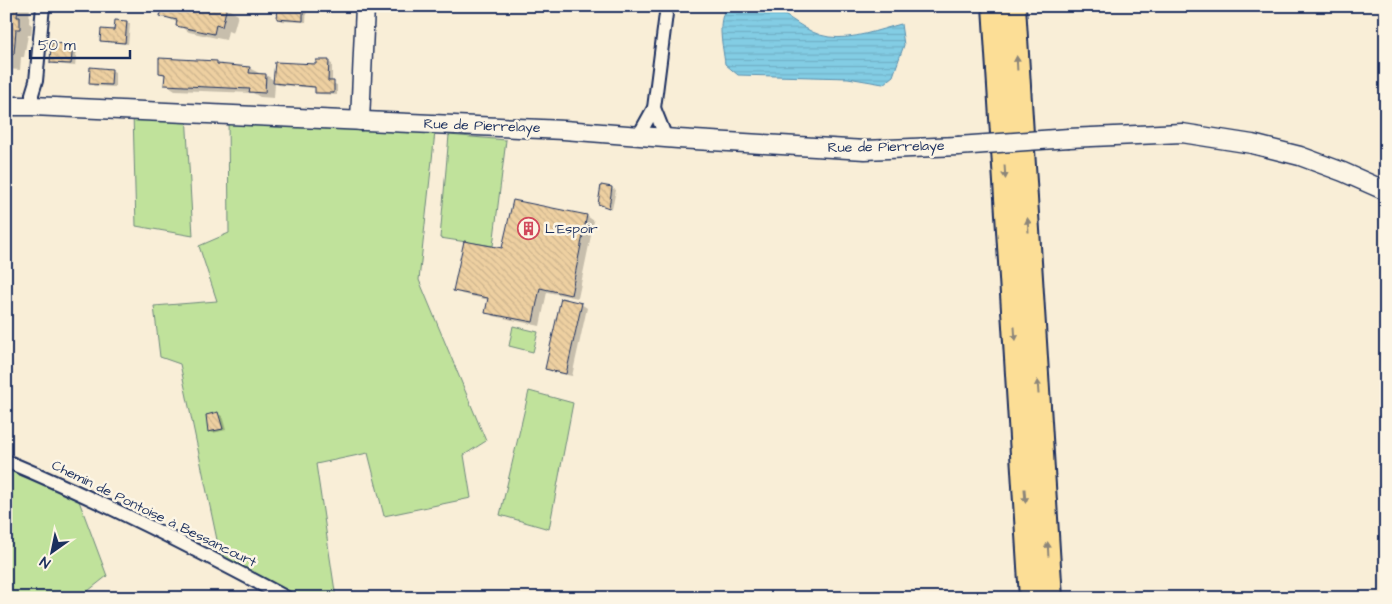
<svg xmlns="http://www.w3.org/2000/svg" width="1392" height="604" font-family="'Architects Daughter',sans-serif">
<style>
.grass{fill:#c0e29b;stroke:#6e887c}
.water{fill:url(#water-rules);stroke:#598eae}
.shadow{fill:#0003}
.building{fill:url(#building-back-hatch);stroke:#1b2f5e}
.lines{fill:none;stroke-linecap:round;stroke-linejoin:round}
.street-casing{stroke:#1b2f5e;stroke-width:16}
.secondary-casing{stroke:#1b2f5e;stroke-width:21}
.highway-casing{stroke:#1b2f5e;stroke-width:26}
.street{stroke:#fcf5e5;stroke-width:12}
.secondary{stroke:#fcf5e5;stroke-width:18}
.highway{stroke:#fcde96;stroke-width:22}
.secondary-bridge-casing{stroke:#1b2f5e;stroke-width:21;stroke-linecap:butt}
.secondary-bridge{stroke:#fcf5e5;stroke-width:18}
.oneway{fill:#8c867a}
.labels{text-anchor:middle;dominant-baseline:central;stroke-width:5;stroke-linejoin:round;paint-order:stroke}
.street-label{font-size:14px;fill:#1b2f5e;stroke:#fcf5e5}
.poi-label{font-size:14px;fill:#1b2f5e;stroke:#fcf5e5;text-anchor:start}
</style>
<defs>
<pattern id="water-rules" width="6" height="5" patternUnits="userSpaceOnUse" patternTransform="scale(1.25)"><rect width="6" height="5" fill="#83cde4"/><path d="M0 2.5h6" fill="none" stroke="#71b0c6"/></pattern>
<pattern id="building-back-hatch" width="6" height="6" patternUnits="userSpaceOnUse" patternTransform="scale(1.25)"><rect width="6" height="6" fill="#eed0a1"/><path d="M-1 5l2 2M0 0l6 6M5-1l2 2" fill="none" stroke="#ccb38d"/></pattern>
</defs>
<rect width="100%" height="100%" fill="#f9eed7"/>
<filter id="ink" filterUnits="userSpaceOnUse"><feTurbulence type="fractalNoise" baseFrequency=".02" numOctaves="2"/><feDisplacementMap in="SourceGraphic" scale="10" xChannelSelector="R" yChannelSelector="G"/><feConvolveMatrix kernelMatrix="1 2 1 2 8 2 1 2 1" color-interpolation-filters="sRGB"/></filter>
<g filter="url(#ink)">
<!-- grass -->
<g class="grass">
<polygon points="133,113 186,113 193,236 136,226"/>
<polygon points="228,115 435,132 419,280 486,441 464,455 471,498 384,516 368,453 316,464 336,598 277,598 215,565 220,554 180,364 160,357 154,306 217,301 199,246 229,233"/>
<polygon points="449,135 506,140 493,246 440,238"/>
<polygon points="513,326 538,332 533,352 509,346"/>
<polygon points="529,391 573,403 549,529 500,515"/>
<polygon points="6,462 81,498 79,501 107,576 79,598 6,598"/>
</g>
<!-- water -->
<path class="water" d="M 727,6 C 741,6 757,4 770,8 C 791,15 806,34 829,37 C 853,40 878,30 901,24 L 904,45 L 893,76 L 883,84 L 848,78 L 738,75 L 725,64 C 723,45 716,23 727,6 Z"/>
<!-- shadow -->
<g class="shadow">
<polygon points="6,6 30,6 29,23 32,25 31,35 28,35 24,57 21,57 20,70 6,69"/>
<polygon points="279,6 307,6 306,22 282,21 278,19"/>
<polygon points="226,8 238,15 233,33 228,31 226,40 189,32 178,25 178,23 162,15"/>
<polygon points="126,22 130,24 128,44 105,42 102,40"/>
<polygon points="53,44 73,46 77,48 75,66 55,64 51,62"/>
<polygon points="216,62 223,66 249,68 259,73 259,75 266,75 275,81 328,62 332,64 332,83 337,85 337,95 320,94 316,92 316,88 278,85 275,83 274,98 260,97 253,93 175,90 166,84 166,76 160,72"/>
<polygon points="111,70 115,72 115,87 94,86 90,83"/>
<polygon points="612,188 616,190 612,209 599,204"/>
<polygon points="514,201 587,216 594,221 578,298 547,292 540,326 494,316 486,312 489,300 462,294 454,290 503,249"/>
<polygon points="581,304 587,308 572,376 552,372 547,368"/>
<polygon points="218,414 222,416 226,430 213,433 209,431"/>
</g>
<!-- building -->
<g class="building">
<polygon points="6,6 18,6 17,17 20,17 20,29 16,29 14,54 6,54"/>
<polygon points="162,6 227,6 222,27 216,25 214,34 176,26 177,20 160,16"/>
<polygon points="278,6 303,6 303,21 277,19"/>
<polygon points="115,20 127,21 125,43 100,41 101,29 114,30"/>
<polygon points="51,43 73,44 71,64 50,63"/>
<polygon points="159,58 217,61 217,64 250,67 249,73 266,74 265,93 249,92 250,89 164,85 165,74 159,73"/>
<polygon points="316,60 329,60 328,81 334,81 334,93 315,93 315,87 273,83 275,62 316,64"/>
<polygon points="90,67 112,69 111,85 89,84"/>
<polygon points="601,185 612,187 609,208 598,204"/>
<polygon points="513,200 587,215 571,295 540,288 533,322 485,313 488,298 453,291 464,241 502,248"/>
<polygon points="561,298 582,303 566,374 545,369"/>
<polygon points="218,412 223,429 208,432 206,415"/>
</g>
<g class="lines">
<defs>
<g id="street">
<polyline points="32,106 32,94 36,81 43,6"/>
<polyline points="654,108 666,138"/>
<polyline points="639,135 654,108 667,6"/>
<path d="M 6,461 C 102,501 195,549 287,598"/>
</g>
<g id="secondary">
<polyline points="6,106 32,106 564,130 678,139 865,150 958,146"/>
<polyline points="360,121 365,6"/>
<polyline points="1069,138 1182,133 1252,144 1300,156 1343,172 1386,191"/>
</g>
<g id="highway">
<polyline points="994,6 1031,598"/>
<polyline points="1014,6 1051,598"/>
</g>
</defs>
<!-- street casing -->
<use href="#street" class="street-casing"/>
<!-- secondary casing -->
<use href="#secondary" class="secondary-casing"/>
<!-- highway casing -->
<use href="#highway" class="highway-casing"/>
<!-- street -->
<use href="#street" class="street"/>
<!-- secondary -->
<use href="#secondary" class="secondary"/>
<!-- highway -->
<use href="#highway" class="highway"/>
<defs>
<polyline id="secondary-bridge" points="958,146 1069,138"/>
</defs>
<!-- secondary-bridge casing -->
<use href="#secondary-bridge" class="secondary-bridge-casing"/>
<!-- secondary-bridge -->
<use href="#secondary-bridge" class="secondary-bridge"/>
</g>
<!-- one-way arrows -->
<defs><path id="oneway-solid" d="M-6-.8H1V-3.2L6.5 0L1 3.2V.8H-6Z" transform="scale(1.25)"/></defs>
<g class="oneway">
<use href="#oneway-solid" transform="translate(1017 63) rotate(-93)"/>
<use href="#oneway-solid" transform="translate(1005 172) rotate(86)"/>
<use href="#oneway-solid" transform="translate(1028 225) rotate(-94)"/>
<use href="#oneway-solid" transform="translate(1015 334) rotate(86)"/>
<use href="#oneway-solid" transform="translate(1038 387) rotate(-94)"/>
<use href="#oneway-solid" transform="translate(1025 496) rotate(86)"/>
<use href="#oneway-solid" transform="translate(1048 549) rotate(-93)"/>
</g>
</g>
<!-- icons -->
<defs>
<symbol id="building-ring" viewBox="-11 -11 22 22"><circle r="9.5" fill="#fcf5e5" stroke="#d1495b" stroke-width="1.5"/><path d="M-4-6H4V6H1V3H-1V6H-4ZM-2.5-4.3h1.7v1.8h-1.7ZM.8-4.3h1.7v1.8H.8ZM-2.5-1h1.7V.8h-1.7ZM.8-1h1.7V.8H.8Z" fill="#d1495b"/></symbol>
</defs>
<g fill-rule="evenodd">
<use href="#building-ring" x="516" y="216" width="25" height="25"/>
</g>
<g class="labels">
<!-- street labels -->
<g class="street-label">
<text transform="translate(482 126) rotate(2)">Rue de Pierrelaye</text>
<text transform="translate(886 147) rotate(-1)">Rue de Pierrelaye</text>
<text transform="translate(154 514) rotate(26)">Chemin de Pontoise à Bessancourt</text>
</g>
<!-- poi labels -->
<g class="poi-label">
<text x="545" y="229">L'Espoir</text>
</g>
</g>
<!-- margin -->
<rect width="1392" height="604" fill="none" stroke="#fcf5e5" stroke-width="25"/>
<rect x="12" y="12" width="1367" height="579" fill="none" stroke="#1b2f5e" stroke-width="2" filter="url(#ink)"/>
<!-- north arrow -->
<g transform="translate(52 552) rotate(213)" stroke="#fcf5e5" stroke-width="4" paint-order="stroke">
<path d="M0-4L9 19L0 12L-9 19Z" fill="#1b2f5e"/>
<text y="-8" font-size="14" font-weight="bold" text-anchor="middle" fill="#1b2f5e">N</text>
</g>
<!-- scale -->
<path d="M30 50v8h100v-8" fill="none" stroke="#1b2f5e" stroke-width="2.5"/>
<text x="38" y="50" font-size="15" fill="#1b2f5e" stroke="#fcf5e5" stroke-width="4" paint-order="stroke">50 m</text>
</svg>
